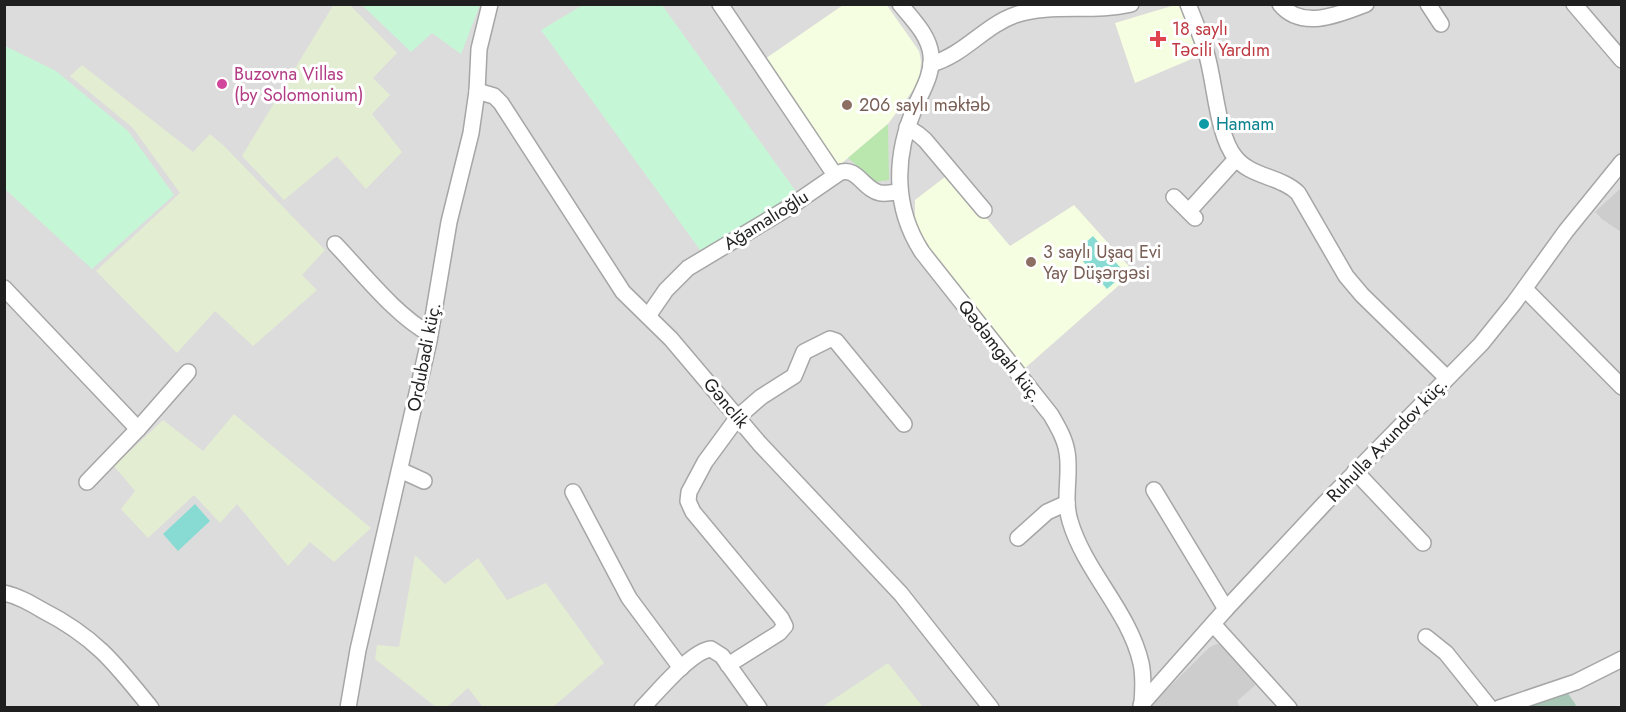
<svg xmlns="http://www.w3.org/2000/svg" width="1626" height="712" font-family="Jost,sans-serif">
<style>
.residential{fill:#dddcdc}
.education{fill:#f5fee0}
.religious{fill:#cdcdcd}
.farmland{fill:#e3edd2}
.grass{fill:#b9e7ae}
.cemetery{fill:#a8c7b6}
.park{fill:#c5f7d7}
.pitch{fill:#87dbd3}
.lines{fill:none;stroke-linecap:round;stroke-linejoin:round}
.minor-casing{stroke:#a6a6a6;stroke-width:18}
.minor{stroke:#fff;stroke-width:15}
.health-dot{fill:#e0444e;stroke:#fff;stroke-width:2}
.hotel-dot{fill:#d1479c;stroke:#fff;stroke-width:2}
.education-dot{fill:#8d6e63;stroke:#fff;stroke-width:2}
.culture-dot{fill:#0f9aa8;stroke:#fff;stroke-width:2}
.labels{text-anchor:middle;dominant-baseline:central;stroke-width:6;stroke-linejoin:round;paint-order:stroke}
.health-label{font-size:18px;fill:#be3a42;stroke:#fff;text-anchor:start}
.hotel-label{font-size:18px;fill:#b23c85;stroke:#fff;text-anchor:start}
.education-label{font-size:18px;fill:#785e54;stroke:#fff;text-anchor:start}
.culture-label{font-size:18px;fill:#0d838f;stroke:#fff;text-anchor:start}
.street-label{font-size:18px;fill:#1f1f1f;stroke:#fff}
</style>
<rect width="100%" height="100%" fill="#efefe6"/>
<!-- residential -->
<rect class="residential" x="5" y="5" width="1616" height="702"/>
<!-- education -->
<g class="education">
<polygon points="886,4 919,51 921,61 920,74 916,86 888,124 835,169 762,61 843,5"/>
<polygon points="1175,5 1182,5 1201,55 1135,83 1115,23"/>
<polygon points="949,174 1010,246 1074,205 1134,272 1024,369 929,252 915,224 915,200"/>
</g>
<!-- religious -->
<g class="religious">
<polygon points="1621,188 1621,232 1602,219 1595,212"/>
<polygon points="1217,644 1226,646 1259,682 1237,701 1240,707 1148,708 1210,647"/>
</g>
<!-- farmland -->
<g class="farmland">
<polygon points="334,4 350,5 397,53 373,78 390,95 372,114 402,152 366,189 337,156 284,200 242,156"/>
<polygon points="82,65 193,152 210,134 224,146 325,250 302,275 317,290 253,346 215,311 177,353 96,271 180,193 133,128 70,76"/>
<polygon points="234,414 371,528 334,562 310,542 288,566 237,504 220,523 194,495 148,538 121,509 135,491 114,466 163,420 203,451"/>
<polygon points="415,555 445,584 478,558 507,600 546,583 604,663 553,707 483,707 468,688 447,707 436,707 375,659 377,645 399,647"/>
<polygon points="888,663 923,707 822,707"/>
</g>
<!-- grass -->
<polygon class="grass" points="888,124 889,180 876,182 848,158"/>
<!-- cemetery -->
<polygon class="cemetery" points="1567,692 1576,705 1572,708 1524,708"/>
<!-- park -->
<g class="park">
<polygon points="362,5 480,5 461,54 432,33 411,52"/>
<polygon points="583,5 662,5 797,193 703,254 541,30"/>
<polygon points="5,46 56,71 128,131 174,195 92,269 5,189"/>
</g>
<!-- pitch -->
<g class="pitch">
<polygon points="1093,236 1125,273 1107,289 1075,252"/>
<polygon points="195,504 210,521 178,551 163,534"/>
</g>
<g class="lines">
<defs>
<g id="minor">
<polyline points="720,4 835,175"/>
<path d="M 900,4 C 912,19 929,35 931,55 C 933,74 922,91 915,107 C 894,156 893,207 922,252 L 1051,415 C 1058,427 1065,439 1067,452 C 1071,475 1063,498 1070,521 C 1085,572 1129,611 1141,663 C 1144,677 1143,691 1142,704"/>
<path d="M 1188,4 C 1194,20 1201,35 1206,52 C 1215,81 1217,135 1235,157 C 1250,177 1281,176 1298,193 L 1346,276 L 1362,295 L 1447,378"/>
<path d="M 1280,4 C 1302,31 1340,14 1366,4"/>
<polyline points="1428,4 1441,24"/>
<polyline points="1574,4 1622,60"/>
<path d="M 931,64 C 964,55 984,26 1015,15 C 1051,3 1093,13 1131,4"/>
<polyline points="477,91 494,96 501,103 623,292 671,339 759,443 901,594 991,708"/>
<polyline points="907,127 918,134 925,140 984,210"/>
<polyline points="1174,197 1195,218"/>
<polyline points="1189,211 1236,159"/>
<path d="M 335,244 C 362,272 396,316 430,334"/>
<polyline points="4,288 138,429"/>
<polyline points="1525,289 1622,387"/>
<path d="M 648,316 L 666,290 L 688,268 L 788,208 L 839,173 C 856,165 864,190 880,193 C 886,194 893,192 899,192"/>
<polyline points="400,470 424,481"/>
<polyline points="1355,471 1423,543"/>
<polyline points="87,482 138,429 188,372"/>
<polyline points="1154,490 1226,609"/>
<polyline points="573,492 629,598 681,668"/>
<polyline points="1018,538 1047,512 1067,503"/>
<path d="M 4,593 C 18,596 30,603 42,610 C 95,637 115,663 151,708"/>
<polyline points="1213,624 1289,708"/>
<polyline points="1426,637 1446,653 1490,708"/>
<polyline points="728,665 779,633 785,626 781,618 693,512 688,501 689,492 705,462 738,417 761,397 794,376 804,352 830,339 836,341 904,424"/>
<polyline points="1141,705 1226,609 1325,503 1481,344 1514,303 1566,231 1622,162"/>
<polyline points="348,708 358,650 429,341 449,222 471,133 477,91 479,49 490,4"/>
<path d="M 642,708 C 657,693 691,651 711,649 L 722,656 L 759,708"/>
<polyline points="1499,708 1576,682 1622,659"/>
</g>
</defs>
<!-- minor casing -->
<use href="#minor" class="minor-casing"/>
<!-- minor -->
<use href="#minor" class="minor"/>
</g>
<!-- markers -->
<path class="health-dot" d="M1155 30h6v6h6v6h-6v6h-6v-6h-6v-6h6z"/>
<circle class="hotel-dot" cx="222" cy="84" r="6"/>
<g class="education-dot">
<circle cx="847" cy="105" r="6"/>
<circle cx="1031" cy="262" r="6"/>
</g>
<circle class="culture-dot" cx="1204" cy="124" r="6"/>
<g class="labels">
<!-- health labels -->
<g class="health-label">
<text x="1172" y="29">18 saylı<tspan x="1172" dy="21">Təcili Yardım</tspan></text>
</g>
<!-- hotel labels -->
<g class="hotel-label">
<text x="234" y="74">Buzovna Villas<tspan x="234" dy="21">(by Solomonium)</tspan></text>
</g>
<!-- education labels -->
<g class="education-label">
<text x="859" y="105">206 saylı məktəb</text>
<text x="1043" y="252">3 saylı Uşaq Evi<tspan x="1043" dy="21">Yay Düşərgəsi</tspan></text>
</g>
<!-- culture labels -->
<g class="culture-label">
<text x="1216" y="124">Hamam</text>
</g>
<!-- street labels -->
<g class="street-label">
<text transform="translate(766 220) rotate(-32)">Ağamalıoğlu</text>
<text transform="translate(1000 351) rotate(52)">Qədəmgah küç.</text>
<text transform="translate(424 357) rotate(-79)">Ordubadi küç.</text>
<text transform="translate(726 403) rotate(50)">Gənclik</text>
<text transform="translate(1387 440) rotate(-46)">Ruhulla Axundov küç.</text>
</g>
</g>
<!-- border -->
<rect width="1626" height="712" fill="none" stroke="#1f1f1f" stroke-width="12"/>
</svg>
